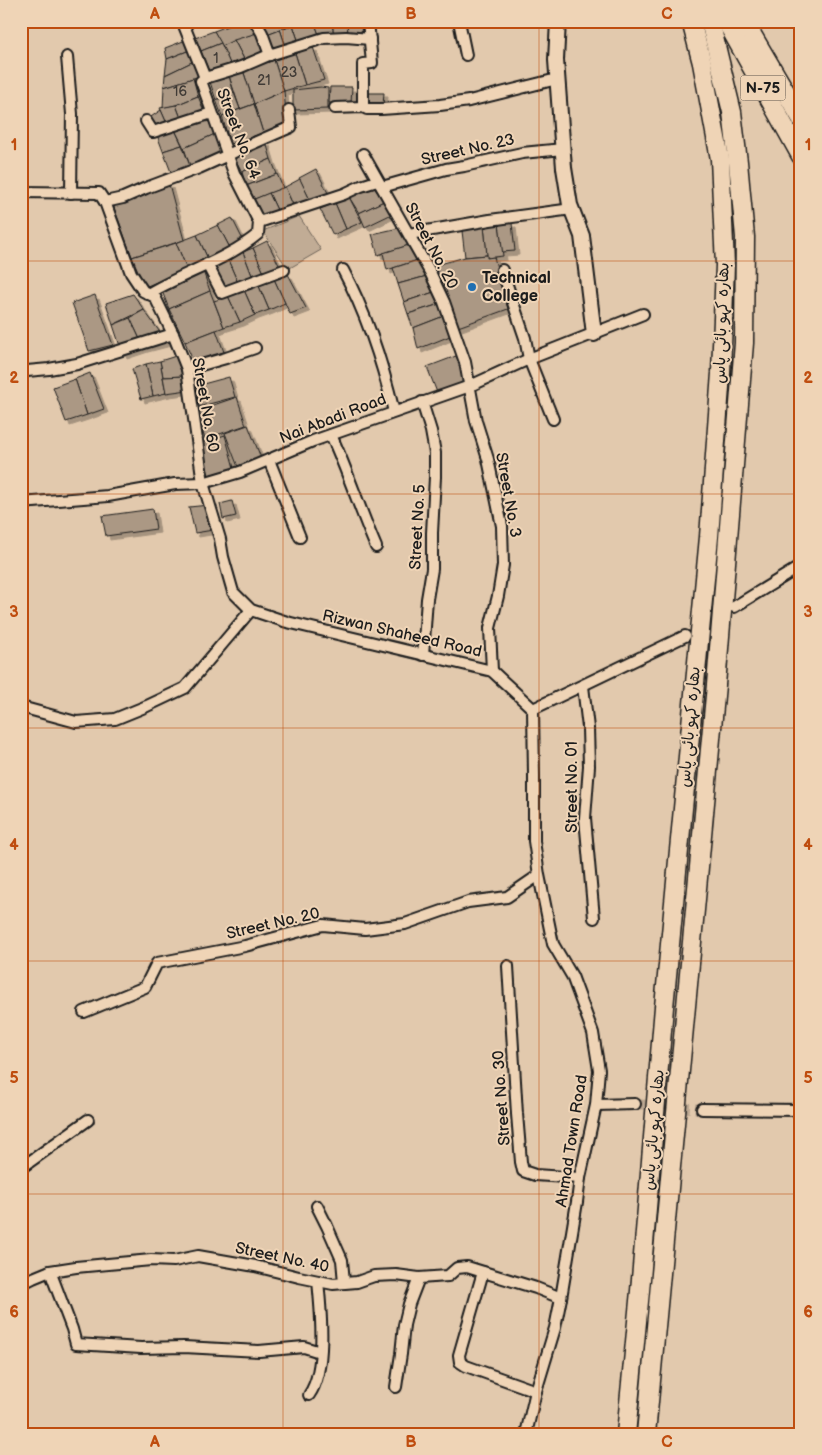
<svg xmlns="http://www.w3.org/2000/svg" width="822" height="1455" font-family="'Balsamiq Sans','Playpen Sans Arabic',sans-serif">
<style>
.green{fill:#c1ac95;stroke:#6e6458}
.building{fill:#ab9884;stroke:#1c1c1c;filter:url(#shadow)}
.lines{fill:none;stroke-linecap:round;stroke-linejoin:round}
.minor-tunnel{stroke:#baa690;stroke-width:10;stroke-dasharray:10 5;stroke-linecap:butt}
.minor-casing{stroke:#1c1c1c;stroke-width:14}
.tertiary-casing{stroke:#1c1c1c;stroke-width:18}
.trunk-casing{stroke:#1c1c1c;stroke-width:21}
.minor{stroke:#efd4b6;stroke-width:10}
.tertiary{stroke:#efd4b6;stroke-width:14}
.trunk{stroke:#efd4b6;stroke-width:18}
.grid{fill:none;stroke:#bf4d0f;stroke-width:1;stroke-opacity:0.55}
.poi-dot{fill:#1f6fb2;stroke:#efd4b6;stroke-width:2}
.labels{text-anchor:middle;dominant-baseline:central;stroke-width:4;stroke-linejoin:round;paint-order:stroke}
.number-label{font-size:14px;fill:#403b36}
.shield{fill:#efd4b6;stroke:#5b534a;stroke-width:1}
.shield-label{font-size:15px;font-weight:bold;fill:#1c1c1c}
.street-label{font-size:16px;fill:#1c1c1c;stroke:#efd4b6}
.poi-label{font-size:16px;font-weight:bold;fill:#1c1c1c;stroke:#efd4b6;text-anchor:start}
.neatline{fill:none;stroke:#bf4d0f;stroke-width:2}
.grid-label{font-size:16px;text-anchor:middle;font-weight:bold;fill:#bf4d0f}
</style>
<defs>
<filter id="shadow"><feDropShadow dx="4" dy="4" stdDeviation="0" flood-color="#0004"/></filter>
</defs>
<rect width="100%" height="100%" fill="#e2c9ad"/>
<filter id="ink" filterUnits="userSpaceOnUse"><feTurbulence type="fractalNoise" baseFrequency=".02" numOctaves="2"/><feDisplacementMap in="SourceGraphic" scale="10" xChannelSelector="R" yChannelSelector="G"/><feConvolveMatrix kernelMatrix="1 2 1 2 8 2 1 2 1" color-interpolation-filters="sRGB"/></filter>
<g filter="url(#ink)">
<!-- green -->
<polygon class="green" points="299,216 321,250 288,269 263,231"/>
<!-- building -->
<g class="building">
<polygon points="241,21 251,21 257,33 222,46 214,31"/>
<polygon points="284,21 286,27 267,34 261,22"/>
<polygon points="294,21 314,21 320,37 299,43 292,22"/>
<polygon points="314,21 332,21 334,36 320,37"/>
<polygon points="332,21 347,21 348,34 334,36"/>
<polygon points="347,21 362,21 361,34 348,34"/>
<polygon points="293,25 299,43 286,47 280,29"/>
<polygon points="280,29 286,47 273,52 267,34"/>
<polygon points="214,31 221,43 201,51 195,38"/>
<polygon points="257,33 265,52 245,61 234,40"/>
<polygon points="186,40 190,50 167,59 165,48"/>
<polygon points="234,40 245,61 231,66 222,46"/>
<polygon points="221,43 231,66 210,74 201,51"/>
<polygon points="313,47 324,80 305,85 295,53"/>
<polygon points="190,50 194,61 165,75 167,59"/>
<polygon points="295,53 305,85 284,91 274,60"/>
<polygon points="274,60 284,91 254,104 243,70"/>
<polygon points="194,61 200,76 164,87 165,75"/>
<polygon points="243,70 254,104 240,109 229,76"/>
<polygon points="229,76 234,93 216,100 210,82"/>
<polygon points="193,78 198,96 176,105 163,108 164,87"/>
<polygon points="321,87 328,88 328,109 293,110 293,90"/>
<polygon points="330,87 352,87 351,103 329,103"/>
<polygon points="284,91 287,124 263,133 254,104"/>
<polygon points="234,93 240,109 222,116 216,100"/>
<polygon points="365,93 384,93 383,105 365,105"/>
<polygon points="198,96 204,111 182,121 176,105"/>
<polygon points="254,104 263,133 230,144 222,116"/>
<polygon points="176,105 182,121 168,126 160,108"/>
<polygon points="161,110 168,126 155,130 148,119"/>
<polygon points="207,118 215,134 184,148 175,130"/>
<polygon points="175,130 182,145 163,151 157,135"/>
<polygon points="215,134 222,155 190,166 184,148"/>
<polygon points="266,142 271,159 242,172 234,157"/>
<polygon points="182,145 190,166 171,172 163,151"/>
<polygon points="271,159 277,174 246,186 242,172"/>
<polygon points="316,169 328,193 310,200 299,178"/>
<polygon points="277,174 283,188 252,200 246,186"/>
<polygon points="300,179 310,200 293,205 285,187"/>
<polygon points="169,184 184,240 132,257 113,205"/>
<polygon points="373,186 384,201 359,213 349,197"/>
<polygon points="285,187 293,205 277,210 269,193"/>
<polygon points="269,193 277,210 261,217 252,200"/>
<polygon points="349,197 362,222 346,229 335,203"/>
<polygon points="384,201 392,214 365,227 359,213"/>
<polygon points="335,203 346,229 333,235 320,209"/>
<polygon points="232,218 243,240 230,248 218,225"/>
<polygon points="512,223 515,251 502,252 499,224"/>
<polygon points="499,224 503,256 487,258 484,226"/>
<polygon points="218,225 230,248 208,259 197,235"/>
<polygon points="484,226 487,255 465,257 462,231"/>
<polygon points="399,228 409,245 378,255 372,234"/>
<polygon points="197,235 208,259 187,269 176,243"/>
<polygon points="267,241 280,267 264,273 253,248"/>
<polygon points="176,243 187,269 145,287 132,257"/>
<polygon points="409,245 418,260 387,270 383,253"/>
<polygon points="253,248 264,273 253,278 243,252"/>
<polygon points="243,252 253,278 238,283 228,260"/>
<polygon points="487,255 487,258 494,257 508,309 458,327 433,266 465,257"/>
<polygon points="228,260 238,283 223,289 213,266"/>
<polygon points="418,260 427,276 398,284 393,268"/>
<polygon points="203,271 210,291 169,309 162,291"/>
<polygon points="288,274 306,308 290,314 274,279"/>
<polygon points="427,276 434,292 404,302 398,284"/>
<polygon points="274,279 285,303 269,310 258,284"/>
<polygon points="258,284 269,310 255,315 244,290"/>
<polygon points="244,290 255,315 240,322 228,296"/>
<polygon points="210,291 224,327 185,342 169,309"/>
<polygon points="434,292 440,304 408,314 404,302"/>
<polygon points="133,294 144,310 113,325 106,303"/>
<polygon points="95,295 113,345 89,351 72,303"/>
<polygon points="228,296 240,322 224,327 214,301"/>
<polygon points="440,304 444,316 413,328 408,314"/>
<polygon points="144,310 167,342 144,348 130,318"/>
<polygon points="444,316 450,336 418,349 413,328"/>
<polygon points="130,318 144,348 123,355 113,325"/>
<polygon points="216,330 224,352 194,363 185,342"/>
<polygon points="179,355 185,376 163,377 160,361"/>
<polygon points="456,356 469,385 438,395 427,367"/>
<polygon points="160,361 166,393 153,396 146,364"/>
<polygon points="146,364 153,396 141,399 132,369"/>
<polygon points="90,373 104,409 87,415 75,379"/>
<polygon points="185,376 188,390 166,393 163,377"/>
<polygon points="229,377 235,397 198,407 192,387"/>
<polygon points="75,379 87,415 66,422 53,387"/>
<polygon points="237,397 246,425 205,439 196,411"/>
<polygon points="248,425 261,458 238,467 225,433"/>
<polygon points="225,435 234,468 209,475 200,443"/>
<polygon points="232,501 236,516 223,519 220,504"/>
<polygon points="209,505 213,530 195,533 189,507"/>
<polygon points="153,509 156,529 106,536 102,516"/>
</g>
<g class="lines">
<!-- minor-tunnel -->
<polyline class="minor-tunnel" points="635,1104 702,1109"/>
<defs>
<g id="minor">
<polyline points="255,21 262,33 270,55"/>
<polyline points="459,21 466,55"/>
<polyline points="183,23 205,78"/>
<polyline points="67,57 72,114 71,193"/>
<polyline points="363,107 363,64 372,63 368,21"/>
<polyline points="335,108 363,107 367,109 381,109 440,105 469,101 557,79"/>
<polyline points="146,121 153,132 212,113"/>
<polyline points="363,154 430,272 444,302 465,362 476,421 488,459 502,526 503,565 498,596 490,628 492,671"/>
<polyline points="382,187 446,169 464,166 522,153 563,149"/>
<polyline points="21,192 99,193 105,202 131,273 143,291 155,297 173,334 187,369 203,483 220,539 223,557 233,592 251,610 287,622 492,671 533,709 685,636"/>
<polyline points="105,202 123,198 146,188 199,168 228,155 238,150 291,127 289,110"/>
<polyline points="259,222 234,173 201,81 205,78 241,67 269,55 324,38 346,37 370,39"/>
<polyline points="259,222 344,194 361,186 377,181"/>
<polyline points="409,234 490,220 572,209"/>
<polyline points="207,264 222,293 284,270"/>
<path d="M 343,270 C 366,313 383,365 394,412"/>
<polyline points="502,270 525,338 529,359 553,419"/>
<path d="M 148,294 C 183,273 227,260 258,234 L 259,222"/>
<polyline points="187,369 226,358 255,348"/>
<polyline points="27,371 49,369 77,364 173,334"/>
<polyline points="422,402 431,431 435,453 435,477 432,533 432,569 427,599 423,655"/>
<path d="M 331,435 C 348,472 360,510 376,547"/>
<polyline points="269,460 300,537"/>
<polyline points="21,503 108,496 175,484 203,483 240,472 313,441 470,386 529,359 643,314"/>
<polyline points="734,607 801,566"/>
<polyline points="583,686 588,728 589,766 585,818 594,918"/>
<polyline points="21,707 76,722 115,719 147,706 185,688 251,610"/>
<polyline points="508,966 517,1114 521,1162 523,1171 535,1175 580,1178"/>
<polyline points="84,1012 145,987 157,963 245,946 323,925 365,929 405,924 468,902 507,897 539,875"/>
<polyline points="596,1105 635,1104"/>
<polyline points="702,1109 801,1110"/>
<polyline points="21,1168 88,1120"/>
<polyline points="317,1206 327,1226 342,1260 344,1282"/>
<polyline points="50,1271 72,1329 76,1344 141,1348 184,1347 259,1351 304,1347 320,1352"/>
<polyline points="483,1272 459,1355 460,1362 466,1366 536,1391"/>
<polyline points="21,1284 33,1278 50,1271 76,1267 151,1260 174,1261 198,1256 255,1266 299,1277 333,1284 357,1282 374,1276 396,1275 419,1278 448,1276 457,1268 467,1267 536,1288 561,1298"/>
<polyline points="396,1387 401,1354 404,1325 409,1304 419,1278"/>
<path d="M 309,1395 C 327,1370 321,1311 318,1281"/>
<polyline points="526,1434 536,1391 555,1328 561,1298 577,1202 580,1178 596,1105 599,1070 593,1033 572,976 553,944 539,875 534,841 534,775 533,709"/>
</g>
<polyline id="tertiary" points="558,21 556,60 564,168 570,205 582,236 594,334"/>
<g id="trunk">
<polyline points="726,21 801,156"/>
<polyline points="744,21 801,118"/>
<polyline points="626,1434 640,1291 664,1007 709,537 721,373 725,265 720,159 702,63 691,21"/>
<polyline points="646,1434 716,685 744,343 745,237 738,162 732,112 710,21"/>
</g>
</defs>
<!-- minor casing -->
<use href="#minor" class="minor-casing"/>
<!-- tertiary casing -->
<use href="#tertiary" class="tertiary-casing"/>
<!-- trunk casing -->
<use href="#trunk" class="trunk-casing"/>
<!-- minor -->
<use href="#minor" class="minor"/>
<!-- tertiary -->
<use href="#tertiary" class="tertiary"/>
<!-- trunk -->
<use href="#trunk" class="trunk"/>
</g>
</g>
<!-- grid -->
<path class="grid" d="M 283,21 L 283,1434M 539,21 L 539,1434M 21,261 L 801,261M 21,494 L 801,494M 21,728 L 801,728M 21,961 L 801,961M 21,1194 L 801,1194"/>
<!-- markers -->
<circle class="poi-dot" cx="472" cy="287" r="5"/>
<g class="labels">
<!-- number labels -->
<g class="number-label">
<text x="216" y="58">1</text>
<text x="289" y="72">23</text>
<text x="264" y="80">21</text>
<text x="180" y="91">16</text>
</g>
<!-- shield labels -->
<rect class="shield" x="740.5" y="75.5" width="45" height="25" rx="4"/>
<g class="shield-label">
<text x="763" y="88">N-75</text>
</g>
<!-- street labels -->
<g class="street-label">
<text transform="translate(238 134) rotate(69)">Street No. 64</text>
<text transform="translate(468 150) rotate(-13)">Street No. 23</text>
<text transform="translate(431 246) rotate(62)">Street No. 20</text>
<text transform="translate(722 323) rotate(-88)">بھارہ کہو بائی پاس</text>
<text transform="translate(205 405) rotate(80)">Street No. 60</text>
<text transform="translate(333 419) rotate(-21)">Nai Abadi Road</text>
<text transform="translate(508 495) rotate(80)">Street No. 3</text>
<text transform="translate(418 527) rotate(-87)">Street No. 5</text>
<text transform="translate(402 634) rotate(13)">Rizwan Shaheed Road</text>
<text transform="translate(690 727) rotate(-85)">بھارہ کہو بائی پاس</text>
<text transform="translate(572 787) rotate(-90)">Street No. 01</text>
<text transform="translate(273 924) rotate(-13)">Street No. 20</text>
<text transform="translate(502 1098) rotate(-94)">Street No. 30</text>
<text transform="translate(654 1130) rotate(-85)">بھارہ کہو بائی پاس</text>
<text transform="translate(572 1141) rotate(-81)">Ahmad Town Road</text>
<text transform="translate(282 1258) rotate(12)">Street No. 40</text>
</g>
<!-- poi labels -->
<g class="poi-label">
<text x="482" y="278">Technical<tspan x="482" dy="18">College</tspan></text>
</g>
</g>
<!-- margin -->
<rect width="822" height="1455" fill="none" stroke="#efd4b6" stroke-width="55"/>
<rect x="28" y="28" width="766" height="1400" class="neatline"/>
<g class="grid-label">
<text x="155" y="19">A</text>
<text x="411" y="19">B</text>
<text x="667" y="19">C</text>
<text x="14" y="150">1</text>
<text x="808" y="150">1</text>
<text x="14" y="383">2</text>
<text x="808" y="383">2</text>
<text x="14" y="617">3</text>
<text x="808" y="617">3</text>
<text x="14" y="850">4</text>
<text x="808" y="850">4</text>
<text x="14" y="1083">5</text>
<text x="808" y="1083">5</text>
<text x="14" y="1317">6</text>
<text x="808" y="1317">6</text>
<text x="155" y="1447">A</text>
<text x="411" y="1447">B</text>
<text x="667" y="1447">C</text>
</g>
</svg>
